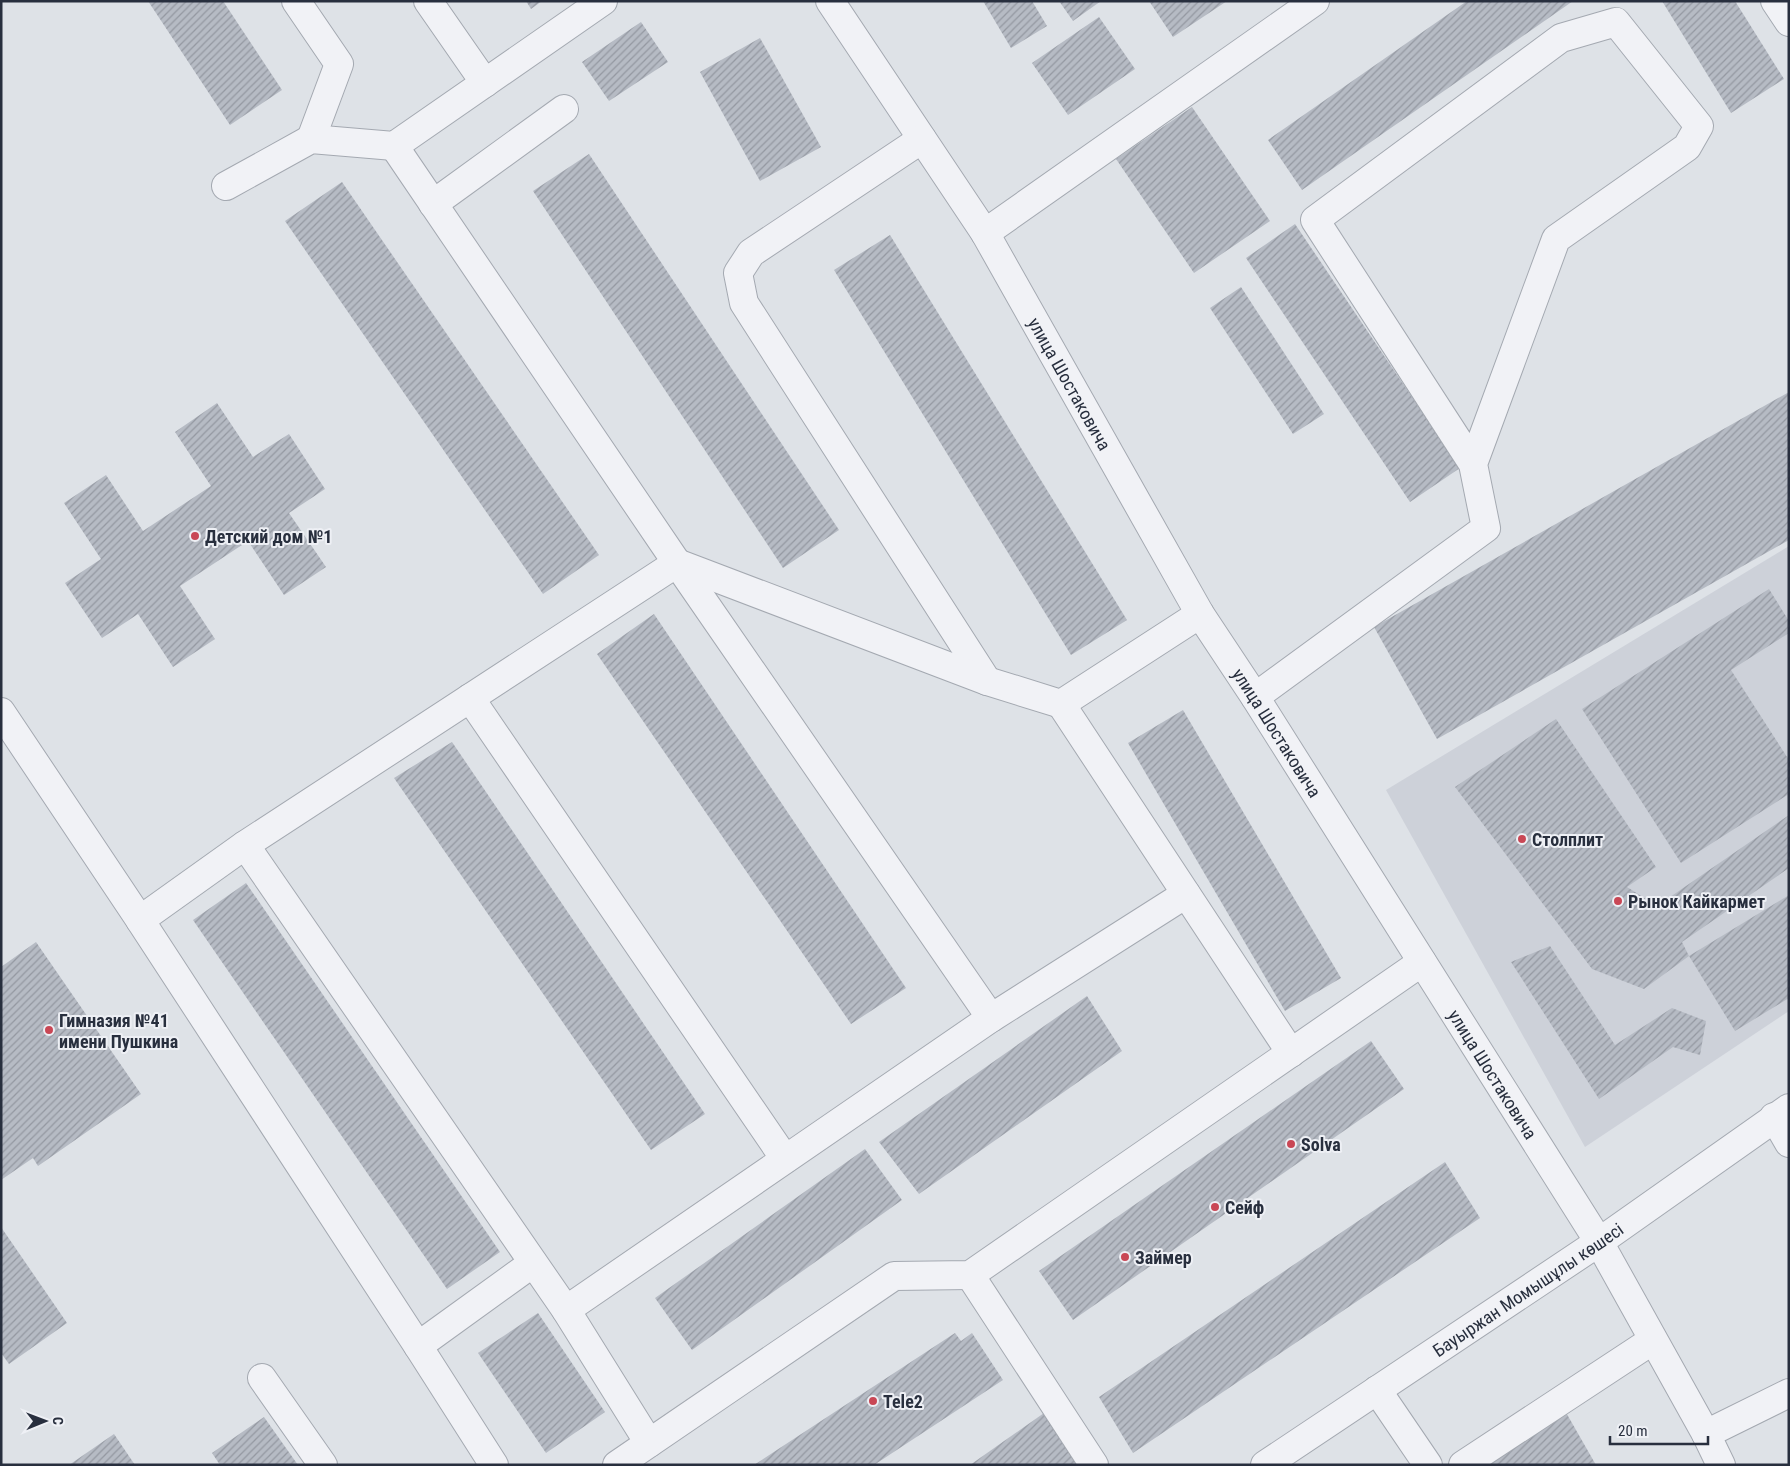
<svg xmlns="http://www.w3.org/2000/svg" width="1790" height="1466" font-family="'Roboto Condensed',sans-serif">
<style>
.built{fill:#cdd1d9}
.building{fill:url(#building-hatch)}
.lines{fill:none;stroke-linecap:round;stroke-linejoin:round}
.minor-casing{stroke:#a4a9b1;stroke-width:30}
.minor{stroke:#f1f2f6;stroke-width:28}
.poi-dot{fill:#c94755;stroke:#eef0f5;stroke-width:2}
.labels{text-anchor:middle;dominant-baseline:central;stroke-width:4;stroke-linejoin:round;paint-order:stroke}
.street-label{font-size:18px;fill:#282f3e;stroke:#eef0f5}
.poi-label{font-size:18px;font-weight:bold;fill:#282f3e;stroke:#eef0f5;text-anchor:start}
</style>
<defs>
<pattern id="building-hatch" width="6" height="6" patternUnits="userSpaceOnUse" patternTransform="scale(1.25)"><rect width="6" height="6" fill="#b6bbc4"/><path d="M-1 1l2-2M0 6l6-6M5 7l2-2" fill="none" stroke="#9498a1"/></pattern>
</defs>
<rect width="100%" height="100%" fill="#dee2e7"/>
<!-- built -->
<polygon class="built" points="1789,546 1789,1011 1585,1147 1386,790"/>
<!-- building -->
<g class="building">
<polygon points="148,1 223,1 282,90 230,125"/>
<polygon points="526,1 542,1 531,9"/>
<polygon points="983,1 1032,1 1047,26 1011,48"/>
<polygon points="1059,1 1101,1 1073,21"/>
<polygon points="1149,1 1227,1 1173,37"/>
<polygon points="1467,1 1573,1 1302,190 1268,140"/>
<polygon points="1662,1 1735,1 1784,79 1731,113"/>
<polygon points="1099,17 1135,69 1068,115 1032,63"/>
<polygon points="641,22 668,62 609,101 582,62"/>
<polygon points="760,38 821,147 760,181 700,72"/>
<polygon points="1192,107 1270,221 1194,273 1116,159"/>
<polygon points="589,154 839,530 783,568 533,191"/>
<polygon points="342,182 599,555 543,594 285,221"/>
<polygon points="1295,224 1460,468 1410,502 1246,258"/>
<polygon points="890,235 1127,620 1071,655 834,270"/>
<polygon points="1241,287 1324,414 1293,434 1210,308"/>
<polygon points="1789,392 1789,540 1437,739 1374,627"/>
<polygon points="217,403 253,457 289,434 325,489 289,513 326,567 284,595 248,541 180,586 215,639 173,667 138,614 102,638 65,583 101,559 64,503 106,475 143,531 211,486 175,432"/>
<polygon points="1769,589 1789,621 1789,633 1731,670 1789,760 1789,794 1681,863 1582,709"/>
<polygon points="654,614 906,988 851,1024 597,654"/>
<polygon points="1183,710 1341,978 1285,1011 1128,743"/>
<polygon points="1556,719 1656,867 1627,887 1657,906 1789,815 1789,868 1682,942 1689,956 1644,989 1592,969 1455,787"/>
<polygon points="452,742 705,1114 651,1150 394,778"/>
<polygon points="246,883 500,1252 447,1289 193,920"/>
<polygon points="1789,895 1789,998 1735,1031 1689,956"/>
<polygon points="36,942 141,1094 38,1166 33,1158 1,1180 1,967"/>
<polygon points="1550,946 1615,1045 1672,1008 1706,1021 1700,1055 1673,1047 1599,1099 1511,962"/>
<polygon points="1087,996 1122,1051 919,1194 879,1142"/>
<polygon points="1371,1041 1404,1089 1073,1320 1039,1271"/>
<polygon points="865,1149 902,1200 692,1350 655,1298"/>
<polygon points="1445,1162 1480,1218 1133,1453 1099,1397"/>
<polygon points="1,1227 67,1323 9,1364 1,1353"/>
<polygon points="538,1313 605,1412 546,1453 478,1353"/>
<polygon points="955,1333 961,1341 972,1333 1003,1380 874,1465 754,1465"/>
<polygon points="1564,1409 1596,1465 1490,1465 1484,1455"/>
<polygon points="1044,1413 1078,1465 970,1465"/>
<polygon points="264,1417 298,1465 220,1465 212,1453"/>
<polygon points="114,1434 135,1465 69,1465"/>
</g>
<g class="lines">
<defs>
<g id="minor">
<polyline points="296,1 339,64 311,139"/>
<polyline points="428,1 485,83"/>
<path id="s1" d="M 830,1 L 985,233 L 1200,614 L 1255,697 L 1599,1242 L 1706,1434 L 1721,1465"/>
<polyline points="1775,1 1789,22"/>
<polyline points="922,139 751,253 738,273 744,303 987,681"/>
<polyline points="394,146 677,563 991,1018"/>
<polyline points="226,186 311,139 394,146 603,1"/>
<polyline points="433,204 564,109"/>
<polyline points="985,233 1315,1"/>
<polyline points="1255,697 1486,528 1473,464 1315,220 1561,38 1616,22 1699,126 1687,147 1556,239 1473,464"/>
<polyline points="470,698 785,1159"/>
<polyline points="1061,704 1291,1053"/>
<polyline points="1,712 140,920"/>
<polyline points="245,845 566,1310 649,1443"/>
<polyline points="1774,1117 1789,1143"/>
<polyline points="970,1275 1094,1465"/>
<polyline points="566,1310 991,1018 1186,894"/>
<polyline points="418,1346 533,1263"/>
<polyline points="262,1378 323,1465"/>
<polyline points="1377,1390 1428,1465"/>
<polyline points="1706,1434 1789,1393"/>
<polyline points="494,1465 418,1346 140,920 245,845 677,563 987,681 1061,704 1200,614"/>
<polyline points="617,1465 894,1276 970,1275 1422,962"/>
<path id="s2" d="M 1265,1465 L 1599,1242 L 1789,1108"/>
<polyline points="1463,1465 1653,1340"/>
</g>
</defs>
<!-- minor casing -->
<use href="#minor" class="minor-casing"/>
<!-- minor -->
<use href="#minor" class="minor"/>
</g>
<!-- markers -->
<g class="poi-dot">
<circle cx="195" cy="536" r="5"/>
<circle cx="1522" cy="839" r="5"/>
<circle cx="1618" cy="901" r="5"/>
<circle cx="49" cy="1030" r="5"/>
<circle cx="1291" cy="1144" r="5"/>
<circle cx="1215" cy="1207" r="5"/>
<circle cx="1125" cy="1257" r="5"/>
<circle cx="873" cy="1401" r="5"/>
</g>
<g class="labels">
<!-- street labels -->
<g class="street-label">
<text stroke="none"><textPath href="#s1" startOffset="452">улица Шостаковича</textPath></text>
<text stroke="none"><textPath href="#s1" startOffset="858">улица Шостаковича</textPath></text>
<text stroke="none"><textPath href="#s1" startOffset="1262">улица Шостаковича</textPath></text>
<text stroke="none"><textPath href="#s2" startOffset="316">Бауыржан Момышұлы көшесі</textPath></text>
</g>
<!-- poi labels -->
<g class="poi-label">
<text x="205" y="536">Детский дом №1</text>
<text x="1532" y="839">Столплит</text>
<text x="1628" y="901">Рынок Кайкармет</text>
<text x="59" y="1020">Гимназия №41<tspan x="59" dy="21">имени Пушкина</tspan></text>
<text x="1301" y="1144">Solva</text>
<text x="1225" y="1207">Сейф</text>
<text x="1135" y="1257">Займер</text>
<text x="883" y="1401">Tele2</text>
</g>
</g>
<!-- border -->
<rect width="1790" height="1466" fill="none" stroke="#282f3e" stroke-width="5"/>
<!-- north arrow -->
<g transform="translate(45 1421) rotate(89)" stroke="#eef0f5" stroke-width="4" paint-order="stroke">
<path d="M0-4L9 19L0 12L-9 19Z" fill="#282f3e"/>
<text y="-8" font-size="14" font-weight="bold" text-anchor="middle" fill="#282f3e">С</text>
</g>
<!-- scale -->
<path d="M1610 1436v8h98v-8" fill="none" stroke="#282f3e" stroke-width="2.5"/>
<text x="1618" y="1436" font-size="15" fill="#282f3e" stroke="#eef0f5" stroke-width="4" paint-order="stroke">20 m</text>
</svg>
